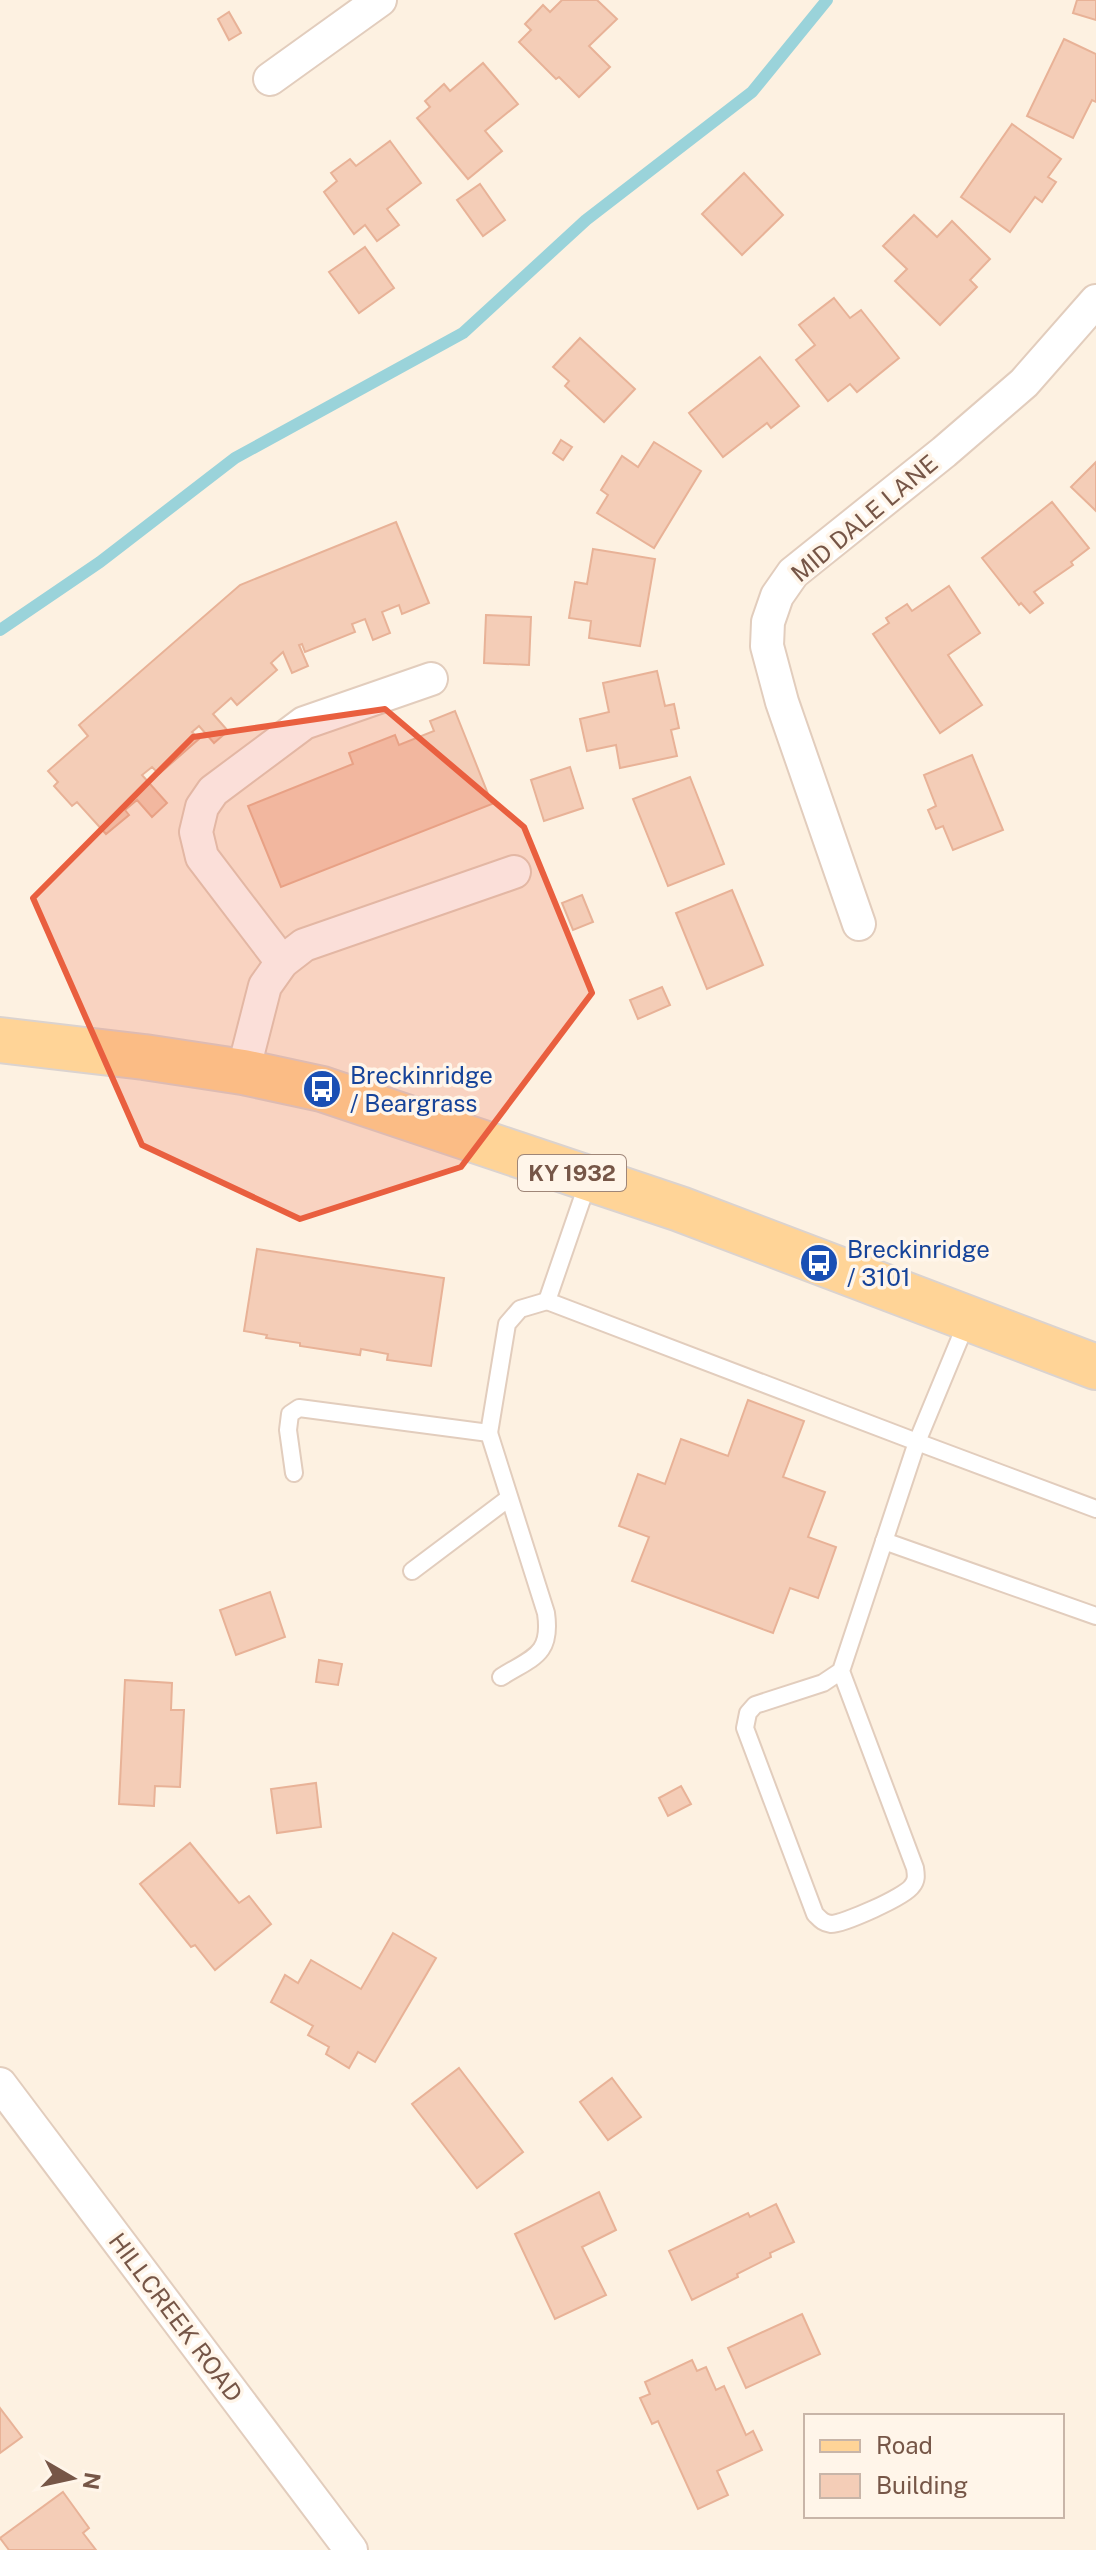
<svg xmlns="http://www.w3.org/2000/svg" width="1096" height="2550" font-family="'Public Sans',sans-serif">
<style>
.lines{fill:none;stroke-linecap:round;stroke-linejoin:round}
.stream{stroke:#9ad3da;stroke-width:12}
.building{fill:#f4cdb7;stroke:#e8b297;stroke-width:2}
.lane-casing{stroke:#e2cdbd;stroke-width:20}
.street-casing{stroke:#e2cdbd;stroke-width:36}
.primary-casing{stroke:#dbd3cf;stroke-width:48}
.lane{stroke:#fff;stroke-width:16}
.street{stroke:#fff;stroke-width:32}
.primary{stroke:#ffd497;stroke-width:44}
.marked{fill:#e95f3f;fill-opacity:0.2;stroke:#e95f3f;stroke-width:6;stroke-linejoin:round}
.labels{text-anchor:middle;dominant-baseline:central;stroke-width:7;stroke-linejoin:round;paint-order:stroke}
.shield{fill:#fff5e9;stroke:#9f8678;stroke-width:2}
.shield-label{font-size:22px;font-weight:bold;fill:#765647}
.street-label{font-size:24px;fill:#765647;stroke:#fff5e9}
.transit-label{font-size:24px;fill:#164399;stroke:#fff5e9;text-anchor:start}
</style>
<rect width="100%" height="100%" fill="#fdf1e1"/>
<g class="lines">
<!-- stream -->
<polyline class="stream" points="0,630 100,562 235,458 463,333 586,220 752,92 827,0"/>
</g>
<!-- building -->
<g class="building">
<polygon points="562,0 597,0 617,19 589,46 610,67 579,97 559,77 556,79 519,42 531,30 525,24 543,5 550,12"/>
<polygon points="1077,0 1096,0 1096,20 1073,13"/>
<polygon points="229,12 241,33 229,40 218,19"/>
<polygon points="1064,39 1096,54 1096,102 1092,100 1073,138 1027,116"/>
<polygon points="483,63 518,104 485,131 502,151 468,179 417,118 430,107 425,101 444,84 450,91"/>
<polygon points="1012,124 1061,159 1048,177 1056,182 1042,202 1035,197 1010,232 961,197"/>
<polygon points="390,141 421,183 387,209 399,225 377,241 365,225 354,234 324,192 337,181 331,173 350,159 356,166"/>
<polygon points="744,173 783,215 742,255 702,214"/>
<polygon points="480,184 505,220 483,236 457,200"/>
<polygon points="914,215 937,237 952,221 990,259 970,280 977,287 940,325 895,281 907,269 883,246"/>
<polygon points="365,247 394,288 359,313 329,272"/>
<polygon points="834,298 850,318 861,310 899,358 857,392 850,384 828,401 796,360 815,345 799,325"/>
<polygon points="580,338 635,389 604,422 565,386 569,381 553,367"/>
<polygon points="760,357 799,406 771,428 767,423 723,457 689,413"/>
<polygon points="561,440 572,447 563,460 553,453"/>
<polygon points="654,442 701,471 654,548 597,513 608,495 601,490 622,456 638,467"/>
<polygon points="1096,462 1096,511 1071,487"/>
<polygon points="1052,502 1089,548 1071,562 1073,565 1034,592 1043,603 1030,613 1021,603 1019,605 982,558"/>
<polygon points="396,522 429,603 402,614 399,605 382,612 390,633 373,640 365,619 352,624 355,632 305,652 302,644 299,645 308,666 292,673 283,652 271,663 277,670 237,705 231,698 213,714 228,731 214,743 199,726 192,732 199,739 159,774 152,767 142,775 167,803 152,817 137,800 125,810 129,815 106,834 77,802 72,806 54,786 58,782 48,771 88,736 79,725 240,585"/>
<polygon points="593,549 655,559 640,646 589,638 591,621 569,618 575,582 587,584"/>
<polygon points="949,586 980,633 948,655 982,705 940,733 873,634 889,623 886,618 907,604 912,611"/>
<polygon points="486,615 531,617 529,665 484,663"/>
<polygon points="657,671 665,706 674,704 679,728 671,730 677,756 620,768 616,745 587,751 580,719 609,712 603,683"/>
<polygon points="455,711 492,804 281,887 248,806 353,764 349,753 395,735 399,745 434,731 430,721"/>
<polygon points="972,755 1003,830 953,850 943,826 936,829 928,810 936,806 924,775"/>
<polygon points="570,767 583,808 544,821 531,780"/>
<polygon points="690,777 724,864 668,886 633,799"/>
<polygon points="732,890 763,965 707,989 676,913"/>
<polygon points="582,895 593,922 573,930 562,903"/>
<polygon points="662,987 670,1005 638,1019 630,1000"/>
<polygon points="257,1249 444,1278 431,1366 387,1360 388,1354 361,1349 360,1355 300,1346 300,1343 266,1338 267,1335 244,1331"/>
<polygon points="748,1400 804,1421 783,1477 825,1492 808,1537 836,1547 818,1598 790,1588 773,1633 632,1581 649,1537 619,1526 638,1474 665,1484 681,1439 728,1456"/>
<polygon points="270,1592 285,1637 236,1655 220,1610"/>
<polygon points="319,1660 342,1664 338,1685 316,1682"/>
<polygon points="125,1680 172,1683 171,1710 184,1710 180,1787 155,1786 154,1806 119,1804"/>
<polygon points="316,1783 321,1827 277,1833 271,1789"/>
<polygon points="681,1786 691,1804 668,1816 659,1798"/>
<polygon points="190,1843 239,1903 249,1896 271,1924 215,1970 195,1945 191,1947 140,1884"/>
<polygon points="393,1933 436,1958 375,2062 358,2052 349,2068 326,2054 329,2047 308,2035 313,2026 271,2002 285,1975 298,1983 311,1960 361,1989"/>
<polygon points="459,2068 523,2152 477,2188 412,2104"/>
<polygon points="612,2078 641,2117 608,2140 580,2102"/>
<polygon points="599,2192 616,2230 582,2247 606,2295 555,2319 515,2234"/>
<polygon points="776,2204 794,2242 770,2253 771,2257 737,2274 738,2277 692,2300 669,2251 748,2213 750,2217"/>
<polygon points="802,2314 820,2354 746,2388 728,2348"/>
<polygon points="692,2360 697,2371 706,2367 716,2390 724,2386 746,2435 753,2431 762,2450 717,2471 728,2495 698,2509 658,2421 652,2424 640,2398 650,2394 645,2382"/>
<polygon points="0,2408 22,2437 0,2453"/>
<polygon points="63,2492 89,2528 83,2533 96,2550 9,2550 0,2538"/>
</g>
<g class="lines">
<defs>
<g id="lane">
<path d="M 589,1179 L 547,1301 L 917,1442 L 841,1671 L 823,1683 L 755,1705 L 748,1713 L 745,1728 L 815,1914 C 820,1919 823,1923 831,1924 C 843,1924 905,1897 912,1886 C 917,1880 916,1875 915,1868 L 841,1671"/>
<polyline points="968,1319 917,1442 1096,1509"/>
<path d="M 489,1433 L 546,1613 C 552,1655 533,1657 501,1677"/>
<polyline points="294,1473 288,1430 290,1414 299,1408 489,1433 507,1324 520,1309 547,1301"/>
<polyline points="884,1541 1096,1616"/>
<polyline points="412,1571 509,1498"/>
</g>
<g id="street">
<polyline points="270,79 380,0"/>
<polyline points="859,924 782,702 767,646 768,622 777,596 793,573 944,452 1024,383 1096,301"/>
<polyline points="282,962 202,857 196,832 202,807 213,791 304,723 431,679"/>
<polyline points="243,1072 265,986 282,962 304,945 514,872"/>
<polyline points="0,2084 351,2550"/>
</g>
<polyline id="primary" points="0,1040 144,1057 243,1072 322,1089 680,1209 1096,1367"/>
</defs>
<!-- lane casing -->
<use href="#lane" class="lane-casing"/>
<!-- street casing -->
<use href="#street" class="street-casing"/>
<!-- primary casing -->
<use href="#primary" class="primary-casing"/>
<!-- lane -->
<use href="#lane" class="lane"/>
<!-- street -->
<use href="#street" class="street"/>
<!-- primary -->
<use href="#primary" class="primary"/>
</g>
<!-- marked area -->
<path class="marked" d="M 385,709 L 524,827 L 592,993 L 461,1167 L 300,1219 L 142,1145 L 33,898 L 193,737 Z"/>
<!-- icons -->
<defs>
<symbol id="bus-disc" viewBox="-11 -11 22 22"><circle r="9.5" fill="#1a4fb4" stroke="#fff5e9"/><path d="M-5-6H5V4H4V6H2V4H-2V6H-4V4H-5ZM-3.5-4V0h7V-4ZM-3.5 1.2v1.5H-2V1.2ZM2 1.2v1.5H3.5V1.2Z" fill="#fff"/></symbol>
</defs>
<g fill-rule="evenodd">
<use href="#bus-disc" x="300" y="1067" width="44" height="44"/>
<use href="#bus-disc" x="797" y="1241" width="44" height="44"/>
</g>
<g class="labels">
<!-- shield labels -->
<rect class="shield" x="518" y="1155" width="108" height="36" rx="6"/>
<g class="shield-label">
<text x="572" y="1173">KY 1932</text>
</g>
<!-- street labels -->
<g class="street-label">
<text transform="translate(864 518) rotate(-40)">MID DALE LANE</text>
<text transform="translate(176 2317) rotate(53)">HILLCREEK ROAD</text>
</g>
<!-- transit labels -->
<g class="transit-label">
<text x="350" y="1075">Breckinridge<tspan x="350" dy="28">/ Beargrass</tspan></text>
<text x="847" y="1249">Breckinridge<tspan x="847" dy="28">/ 3101</tspan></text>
</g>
</g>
<!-- legend -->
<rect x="804" y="2414" width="260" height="104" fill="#fff5e9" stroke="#c8b5a8" stroke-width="2"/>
<rect x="820" y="2440" width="40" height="12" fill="#ffd497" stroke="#c8b5a8" stroke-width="2"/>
<text x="876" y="2454" font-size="24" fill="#765647">Road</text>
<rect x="820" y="2474" width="40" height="24" fill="#f4cdb7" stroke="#c8b5a8" stroke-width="2"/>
<text x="876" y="2494" font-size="24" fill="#765647">Building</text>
<!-- north arrow -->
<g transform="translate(72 2478) rotate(99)" stroke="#fff5e9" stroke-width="6" paint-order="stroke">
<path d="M0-6L14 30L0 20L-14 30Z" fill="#765647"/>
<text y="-12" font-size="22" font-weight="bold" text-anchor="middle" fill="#765647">N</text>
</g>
</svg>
